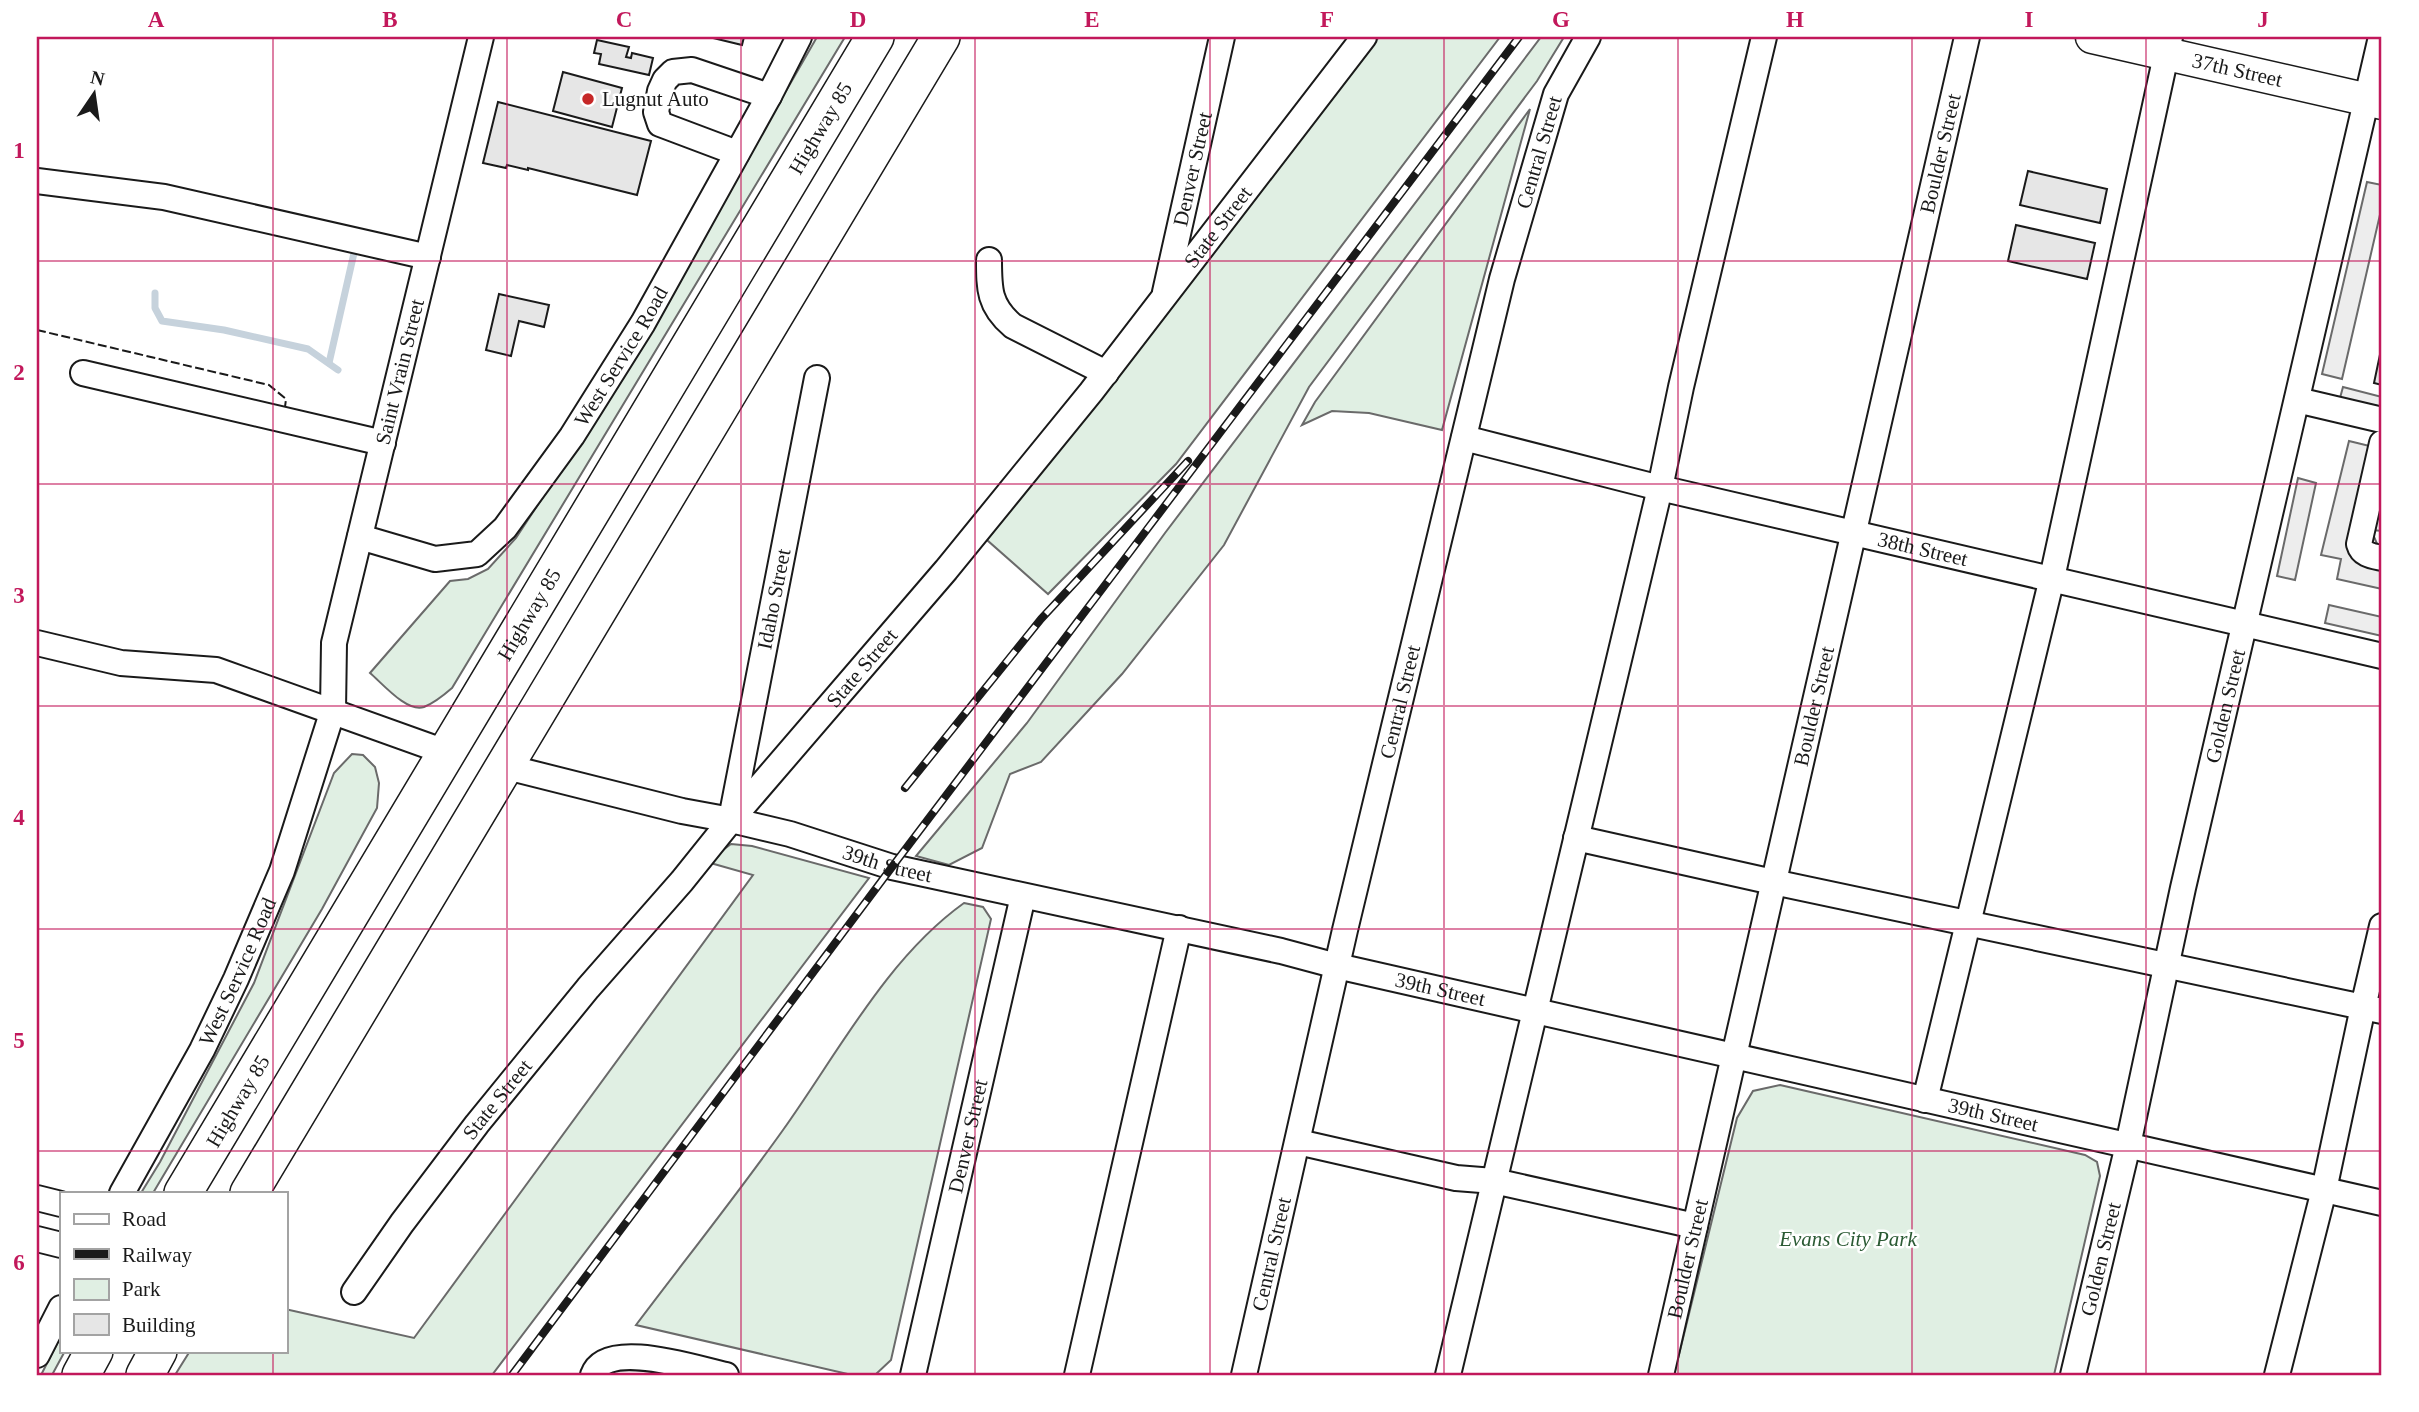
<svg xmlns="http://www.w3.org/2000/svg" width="2419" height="1412" font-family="'Times New Roman',serif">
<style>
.green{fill:#e0efe3;stroke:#6a6a6a;stroke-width:2}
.parking{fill:#ededed;stroke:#6a6a6a;stroke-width:2}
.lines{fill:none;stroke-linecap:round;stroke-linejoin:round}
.stream{stroke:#c6d2dc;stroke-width:7}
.building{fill:#e6e6e6;stroke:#1a1a1a;stroke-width:2}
.minor-casing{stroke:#1a1a1a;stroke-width:28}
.major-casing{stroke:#1a1a1a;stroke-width:35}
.highway-casing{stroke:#1a1a1a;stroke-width:40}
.minor{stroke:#fff;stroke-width:24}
.major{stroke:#fff;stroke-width:32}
.highway{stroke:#fff;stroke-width:37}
.rail-casing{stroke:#1a1a1a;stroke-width:8}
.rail{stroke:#fff;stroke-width:5;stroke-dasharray:16;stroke-linecap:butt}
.fence{stroke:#1a1a1a;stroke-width:2;stroke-dasharray:9 3.5;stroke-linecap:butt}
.grid{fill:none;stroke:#c2185b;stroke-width:2;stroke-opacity:0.55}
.poi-dot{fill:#c62828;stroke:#fff;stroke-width:2.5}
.labels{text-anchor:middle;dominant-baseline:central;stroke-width:5;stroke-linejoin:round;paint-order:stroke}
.street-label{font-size:21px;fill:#1a1a1a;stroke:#fff}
.poi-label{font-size:21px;fill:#1a1a1a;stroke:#fff;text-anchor:start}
.park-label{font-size:21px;font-style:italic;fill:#2b5a34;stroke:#fff}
.neatline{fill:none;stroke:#c2185b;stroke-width:2.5}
.grid-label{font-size:23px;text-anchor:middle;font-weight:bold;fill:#c2185b}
</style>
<rect width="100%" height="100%" fill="#fff"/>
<!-- green -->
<g class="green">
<path d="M 817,37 L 845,37 L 452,688 C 444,695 434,703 424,707 C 407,713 382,683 370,673 L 450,581 L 468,579 L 488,569 L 516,538 L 623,375 Z"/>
<polygon points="1379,37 1500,37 1176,464 1048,594 987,540"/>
<polygon points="1541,37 1564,37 1537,81 1309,387 1224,545 1122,674 1041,762 1010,774 982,848 949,865 916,856 1027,723 1165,533"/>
<polygon points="1530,109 1442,430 1369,413 1332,411 1302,425 1315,402"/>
<polygon points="352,754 363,755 375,767 379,783 377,808 322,909 153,1193 141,1193 160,1162 254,983 334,773"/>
<polygon points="731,844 752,846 869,878 492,1375 175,1375 190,1351 285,1351 285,1309 414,1338 753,875 707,862"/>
<path d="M 964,903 L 983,907 L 991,919 L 891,1360 L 875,1375 L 852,1375 L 636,1325 C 685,1260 736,1196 783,1130 C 838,1053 887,958 964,903 Z"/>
<polygon points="1780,1085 2085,1155 2097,1162 2100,1176 2054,1375 1674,1375 1737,1118 1753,1091"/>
<polygon points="61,1336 61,1351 65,1351 52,1375 41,1375"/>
</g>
<!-- parking -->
<g class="parking">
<polygon points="2367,182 2382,185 2382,206 2342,379 2322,374"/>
<polygon points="2343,387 2382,397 2382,407 2340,398"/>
<polygon points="2349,441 2382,449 2382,531 2371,530 2378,546 2382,547 2382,589 2337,579 2341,559 2321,555"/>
<polygon points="2298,478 2316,483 2295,580 2277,576"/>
<polygon points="2329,605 2382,617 2382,636 2325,623"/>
</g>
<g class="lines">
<!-- stream -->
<g class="stream">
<polyline points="155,293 155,308 162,321 224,330 308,349 338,370"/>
<polyline points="329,363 354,253"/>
</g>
</g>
<!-- building -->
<g class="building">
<polygon points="709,37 744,37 742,45"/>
<polygon points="597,40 629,47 626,57 631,58 632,53 653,58 649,75 599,64 601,54 594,53"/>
<polygon points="563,72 622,88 612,127 553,111"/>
<polygon points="498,102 651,141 637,195 528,168 528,170 507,165 506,168 483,163"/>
<polygon points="2028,171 2107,189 2100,223 2020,205"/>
<polygon points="2016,225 2095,243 2087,279 2008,261"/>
<polygon points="499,294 549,305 544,327 519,321 511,356 486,350"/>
<polygon points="2382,345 2382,385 2374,383"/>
</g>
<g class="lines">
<defs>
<g id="minor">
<polyline points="737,153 660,124 656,112 660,91 665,80 673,72 692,70 769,96"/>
<polyline points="37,181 164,197 428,257"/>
<path d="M 989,260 C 989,289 989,306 1013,326 L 1106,373"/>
<path id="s1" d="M 1165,292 L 1222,37"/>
<polyline points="83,373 383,443"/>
<polyline points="2297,400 2382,420"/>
<path id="s2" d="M 1464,438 L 1660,488 L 2382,656"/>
<path d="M 2382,443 L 2359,544 C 2362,555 2372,556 2382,558"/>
<path id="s3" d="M 360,537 L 435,559 L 477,554 L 505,528 L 572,436 L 643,323 L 769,96 L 799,37"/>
<polyline points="37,643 121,663 216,670 448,753"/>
<path id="s4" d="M 503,766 L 682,811 L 731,820 L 790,834 L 892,867 L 1281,951 L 1337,966 L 2382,1203"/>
<path id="s5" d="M 731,819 L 817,378"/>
<polyline points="1576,838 1773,882 2363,1007 2382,926"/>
<polyline points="1925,1100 2052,578 2170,37"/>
<polyline points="1298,1142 1456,1178 1494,1181 1695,1226"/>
<path id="s6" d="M 122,1193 L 202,1050 L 236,979 L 282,871 L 333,710 L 334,643 L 481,37"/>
<polyline points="37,1198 61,1204"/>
<polyline points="37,1239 61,1245"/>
<path id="s7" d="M 354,1292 L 402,1223 L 477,1124 L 588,988 L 682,881 L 731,820 L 946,570 L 1091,392 L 1364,37"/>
<polyline points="37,1355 61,1308"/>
<path d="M 593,1375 C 606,1338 697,1369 726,1375"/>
<path id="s8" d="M 913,1375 L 1023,896"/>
<polyline points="1077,1375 1179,928"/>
<path id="s9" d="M 1244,1375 L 1345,930 L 1502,279 L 1556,94 L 1588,37"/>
<polyline points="1448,1375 1660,488 1681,387 1764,37"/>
<path id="s10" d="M 1661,1375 L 1967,37"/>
<path id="s11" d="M 2073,1375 L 2128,1145 L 2183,888 L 2381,37"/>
<polyline points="2277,1375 2324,1190 2363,1007 2382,1011"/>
</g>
<g id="major">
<path id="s12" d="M 2092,37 L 2382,103"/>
</g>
<g id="highway">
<path id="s13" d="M 183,1193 L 875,37"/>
<polyline points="249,1193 941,37"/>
<polyline points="81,1375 94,1351"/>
<polyline points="145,1375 158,1351"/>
</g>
</defs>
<!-- minor casing -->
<use href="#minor" class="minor-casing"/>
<!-- major casing -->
<use href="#major" class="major-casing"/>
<!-- highway casing -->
<use href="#highway" class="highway-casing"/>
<!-- minor -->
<use href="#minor" class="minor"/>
<!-- major -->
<use href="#major" class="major"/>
<!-- highway -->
<use href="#highway" class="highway"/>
<defs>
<g id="rail">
<polyline points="905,788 1041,619 1188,461"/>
<polyline points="512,1375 892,867 1519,37"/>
</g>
</defs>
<!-- rail casing -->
<use href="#rail" class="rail-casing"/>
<!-- rail -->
<use href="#rail" class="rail"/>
<!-- fence -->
<polyline class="fence" points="37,330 269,385 286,399 285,407"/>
</g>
<!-- grid -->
<path class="grid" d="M 273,37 L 273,1193M 507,37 L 507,1375M 741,37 L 741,1375M 975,37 L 975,1375M 1210,37 L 1210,1375M 1444,37 L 1444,1375M 1678,37 L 1678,1375M 1912,37 L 1912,1375M 2146,37 L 2146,1375M 37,261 L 2382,261M 37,484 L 2382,484M 37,706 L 2382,706M 37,929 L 2382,929M 37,1151 L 2382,1151M 273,1351 L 273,1375"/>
<!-- markers -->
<circle class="poi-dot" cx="588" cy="99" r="7"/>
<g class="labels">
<!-- street labels -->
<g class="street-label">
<text stroke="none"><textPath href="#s12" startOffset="149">37th Street</textPath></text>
<text stroke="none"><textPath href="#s13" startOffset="1241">Highway 85</textPath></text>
<text stroke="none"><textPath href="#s9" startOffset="1258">Central Street</textPath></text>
<text stroke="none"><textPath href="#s10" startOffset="1253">Boulder Street</textPath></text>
<text stroke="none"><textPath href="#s1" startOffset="126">Denver Street</textPath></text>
<text stroke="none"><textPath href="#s7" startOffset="1372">State Street</textPath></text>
<text stroke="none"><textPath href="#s3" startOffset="366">West Service Road</textPath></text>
<text stroke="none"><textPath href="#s6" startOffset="875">Saint Vrain Street</textPath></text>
<text stroke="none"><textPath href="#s2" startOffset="472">38th Street</textPath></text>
<text stroke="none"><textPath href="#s5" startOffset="224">Idaho Street</textPath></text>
<text stroke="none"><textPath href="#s13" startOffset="674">Highway 85</textPath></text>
<text stroke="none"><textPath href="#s7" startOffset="805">State Street</textPath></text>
<text stroke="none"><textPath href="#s9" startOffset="691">Central Street</textPath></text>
<text stroke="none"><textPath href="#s10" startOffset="686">Boulder Street</textPath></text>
<text stroke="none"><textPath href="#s11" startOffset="686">Golden Street</textPath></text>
<text stroke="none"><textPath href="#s4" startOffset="397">39th Street</textPath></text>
<text stroke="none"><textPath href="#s6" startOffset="250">West Service Road</textPath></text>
<text stroke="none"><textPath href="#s4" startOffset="964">39th Street</textPath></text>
<text stroke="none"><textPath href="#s7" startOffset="240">State Street</textPath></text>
<text stroke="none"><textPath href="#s13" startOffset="107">Highway 85</textPath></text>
<text stroke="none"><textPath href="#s4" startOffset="1531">39th Street</textPath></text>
<text stroke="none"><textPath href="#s8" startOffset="245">Denver Street</textPath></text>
<text stroke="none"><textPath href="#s9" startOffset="124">Central Street</textPath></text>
<text stroke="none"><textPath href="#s10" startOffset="119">Boulder Street</textPath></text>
<text stroke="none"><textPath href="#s11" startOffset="119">Golden Street</textPath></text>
</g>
<!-- poi labels -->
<g class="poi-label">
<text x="602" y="99">Lugnut Auto</text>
</g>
<!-- park labels -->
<g class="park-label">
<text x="1848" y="1239">Evans City Park</text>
</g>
</g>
<!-- border -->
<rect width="2419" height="1412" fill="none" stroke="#ffffff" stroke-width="77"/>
<!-- legend -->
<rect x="60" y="1192" width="228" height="161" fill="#ffffff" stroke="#a3a3a3" stroke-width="2"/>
<rect x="74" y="1214" width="35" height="10" fill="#ffffff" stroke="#a3a3a3" stroke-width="2"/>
<text x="122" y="1226" font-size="21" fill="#1a1a1a">Road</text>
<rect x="74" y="1249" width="35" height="10" fill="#1a1a1a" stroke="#a3a3a3" stroke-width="2"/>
<text x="122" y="1262" font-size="21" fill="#1a1a1a">Railway</text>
<rect x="74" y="1279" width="35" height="21" fill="#e0efe3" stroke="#a3a3a3" stroke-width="2"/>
<text x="122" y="1296" font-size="21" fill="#1a1a1a">Park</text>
<rect x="74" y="1314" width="35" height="21" fill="#e6e6e6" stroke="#a3a3a3" stroke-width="2"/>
<text x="122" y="1332" font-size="21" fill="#1a1a1a">Building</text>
<!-- north arrow -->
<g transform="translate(94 94) rotate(13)" stroke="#ffffff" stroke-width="5" paint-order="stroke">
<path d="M0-5L12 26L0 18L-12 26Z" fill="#1a1a1a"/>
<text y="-10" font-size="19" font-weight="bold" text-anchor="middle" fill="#1a1a1a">N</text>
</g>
<rect x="38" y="38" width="2342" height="1336" class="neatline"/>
<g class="grid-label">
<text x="156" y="27">A</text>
<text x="390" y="27">B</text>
<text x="624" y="27">C</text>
<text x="858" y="27">D</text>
<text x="1092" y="27">E</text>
<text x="1327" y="27">F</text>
<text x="1561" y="27">G</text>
<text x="1795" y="27">H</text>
<text x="2029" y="27">I</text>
<text x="2263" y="27">J</text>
<text x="19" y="158">1</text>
<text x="19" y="380">2</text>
<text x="19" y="603">3</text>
<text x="19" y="825">4</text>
<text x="19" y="1048">5</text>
<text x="19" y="1270">6</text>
</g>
</svg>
